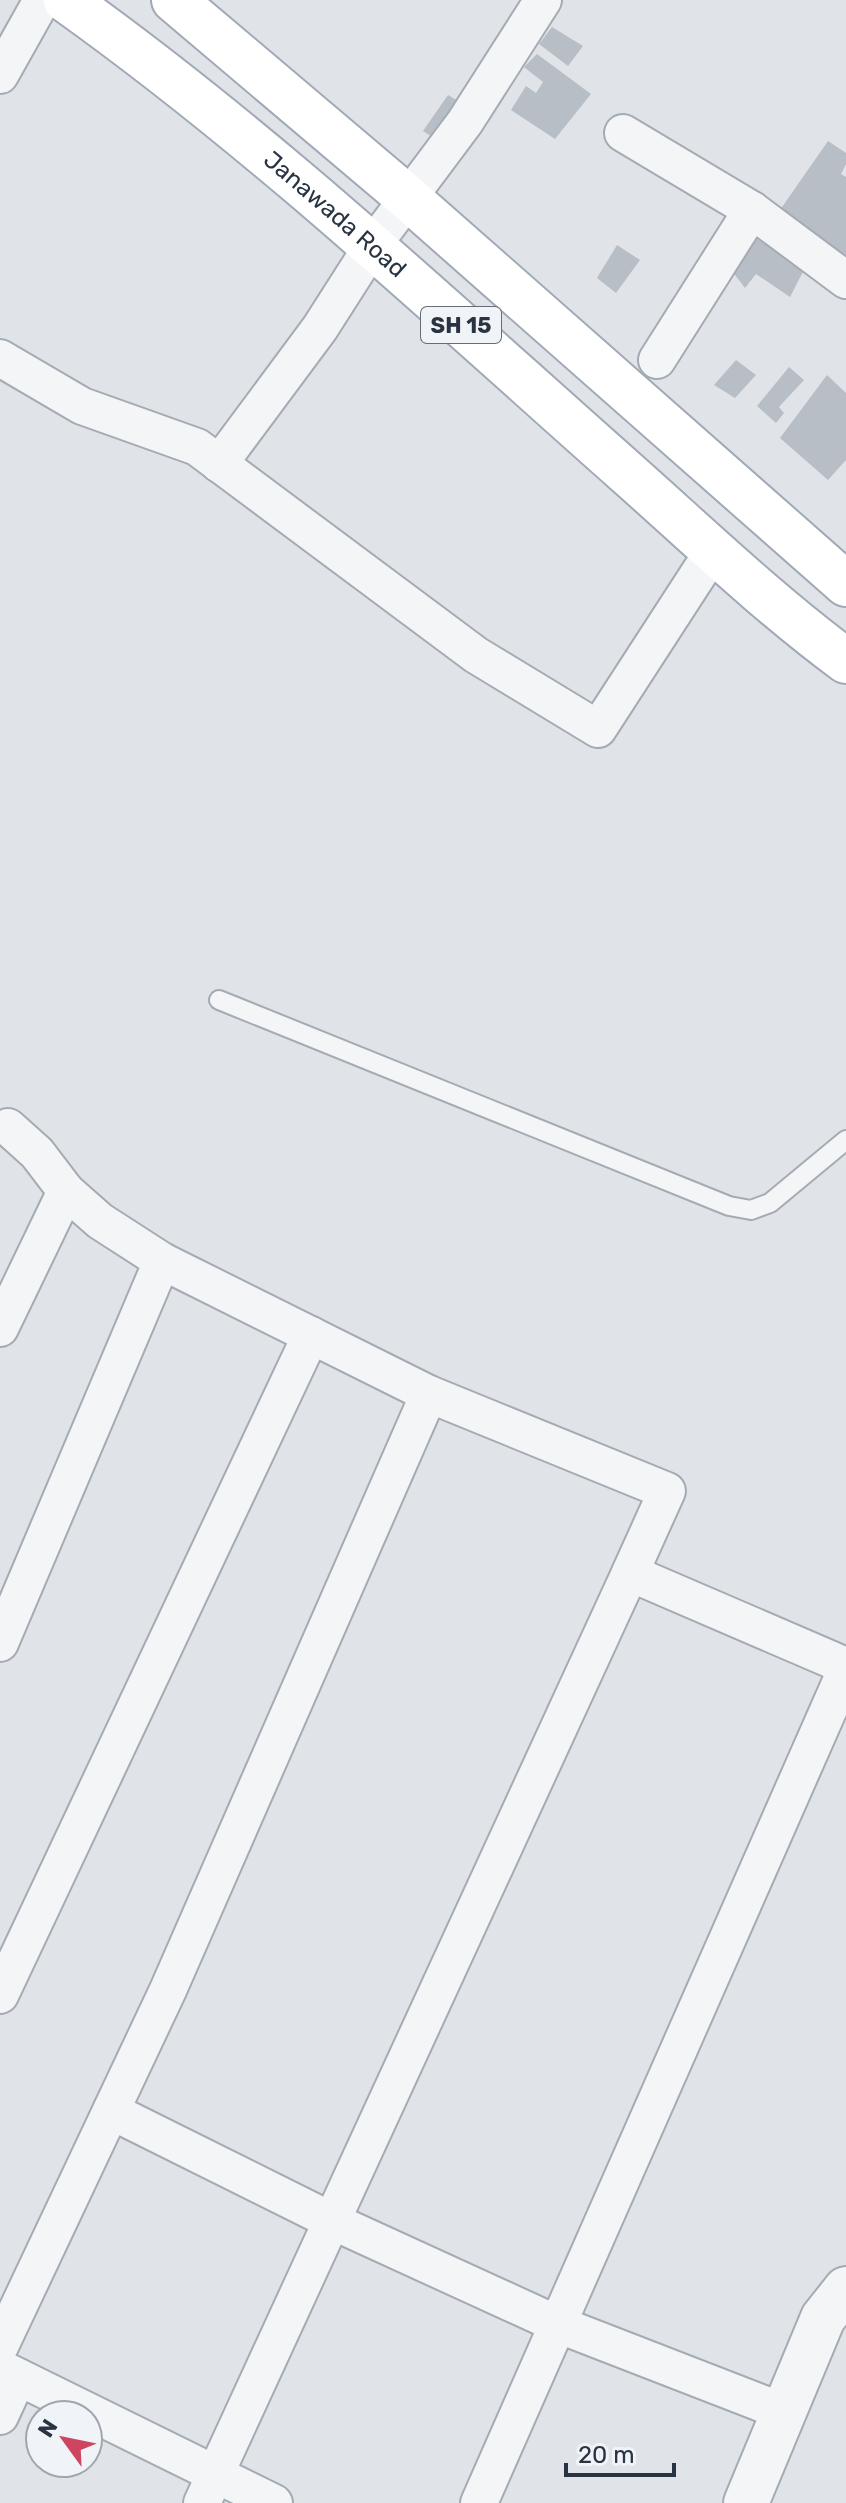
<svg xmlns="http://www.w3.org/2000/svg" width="846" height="2503" font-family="Rubik,sans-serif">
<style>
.building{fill:#b7bec6}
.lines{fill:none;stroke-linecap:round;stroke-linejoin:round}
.service-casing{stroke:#a5abb3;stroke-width:22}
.minor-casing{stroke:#a5abb3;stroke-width:40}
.tertiary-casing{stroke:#a5abb3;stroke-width:48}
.primary-casing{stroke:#a0a9b5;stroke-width:48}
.service{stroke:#f3f5f7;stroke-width:18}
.minor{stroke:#f3f5f7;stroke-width:36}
.tertiary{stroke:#f3f5f7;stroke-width:44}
.primary{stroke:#fff;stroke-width:44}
.labels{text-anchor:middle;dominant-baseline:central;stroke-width:6;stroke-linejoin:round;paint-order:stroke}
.shield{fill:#f0f3f7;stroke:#656d78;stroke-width:2}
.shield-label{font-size:22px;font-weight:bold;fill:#293341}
.street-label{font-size:24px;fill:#293341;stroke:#f0f3f7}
</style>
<rect width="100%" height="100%" fill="#e0e4e9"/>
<!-- building -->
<g class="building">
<polygon points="552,27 583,46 568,66 539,44"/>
<polygon points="537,54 591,94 555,139 511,110 526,86 536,93 543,82 524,67"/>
<polygon points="448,95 467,106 443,144 423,131"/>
<polygon points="828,141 846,153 846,164 841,174 846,177 846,262 780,210"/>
<polygon points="756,222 810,258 790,297 756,274 745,288 726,263"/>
<polygon points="617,245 640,260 616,293 597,278"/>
<polygon points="736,360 756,375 735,398 714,385"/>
<polygon points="789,367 804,380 779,407 784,413 776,423 757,406"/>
<polygon points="827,375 846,393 846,460 828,480 780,438"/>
</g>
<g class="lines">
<defs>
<polyline id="service" points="219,1000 729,1206 751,1210 770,1203 846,1140"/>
<g id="minor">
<polyline points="0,75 42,0"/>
<polyline points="623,133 752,210 846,280"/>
<polyline points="0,358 82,406 197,447 476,655 598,729 714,550"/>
<polyline points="657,360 752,210"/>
<polyline points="219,464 320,328 373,245 465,122 543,0"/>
<polyline points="8,1127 37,1153 66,1191 100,1221 162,1261 429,1394 667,1491 630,1573"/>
<polyline points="0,1328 66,1191"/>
<polyline points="0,1643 162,1261"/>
<polyline points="0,1995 311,1335"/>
<polyline points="111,2111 332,2221 557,2324 784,2412"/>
<polyline points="0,2346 168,1990 429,1394"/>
<polyline points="0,2368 274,2503"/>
<polyline points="0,2416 18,2377"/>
<polyline points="202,2503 630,1573 846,1666"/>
<polyline points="479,2503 846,1670"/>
</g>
<polyline id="tertiary" points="746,2503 823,2318 846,2289"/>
<g id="primary">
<path id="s1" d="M 66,0 C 265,142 443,310 626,472 C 697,535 770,605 846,661"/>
<polyline points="174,0 408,198 846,584"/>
</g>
</defs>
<!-- service casing -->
<use href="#service" class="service-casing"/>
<!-- minor casing -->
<use href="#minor" class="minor-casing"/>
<!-- tertiary casing -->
<use href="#tertiary" class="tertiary-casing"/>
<!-- primary casing -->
<use href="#primary" class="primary-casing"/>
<!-- service -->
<use href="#service" class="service"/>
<!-- minor -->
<use href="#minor" class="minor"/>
<!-- tertiary -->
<use href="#tertiary" class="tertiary"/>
<!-- primary -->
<use href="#primary" class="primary"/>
</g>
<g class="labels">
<!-- shield labels -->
<rect class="shield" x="421" y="307" width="80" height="36" rx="6"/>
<g class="shield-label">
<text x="461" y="325">SH 15</text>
</g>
<!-- street labels -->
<g class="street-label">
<text stroke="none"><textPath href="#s1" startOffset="344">Janawada Road</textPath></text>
</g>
</g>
<!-- north arrow -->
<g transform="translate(64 2439) rotate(303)"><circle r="38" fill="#f0f3f7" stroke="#a0a6ae" stroke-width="2"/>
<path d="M0-6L14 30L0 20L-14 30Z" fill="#ce4560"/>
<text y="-12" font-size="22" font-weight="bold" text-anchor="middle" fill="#293341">N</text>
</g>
<!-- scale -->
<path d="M566 2463v12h108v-12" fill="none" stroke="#293341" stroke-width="4"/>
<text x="578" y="2463" font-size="24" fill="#293341" stroke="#f0f3f7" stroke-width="6" paint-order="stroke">20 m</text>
</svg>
